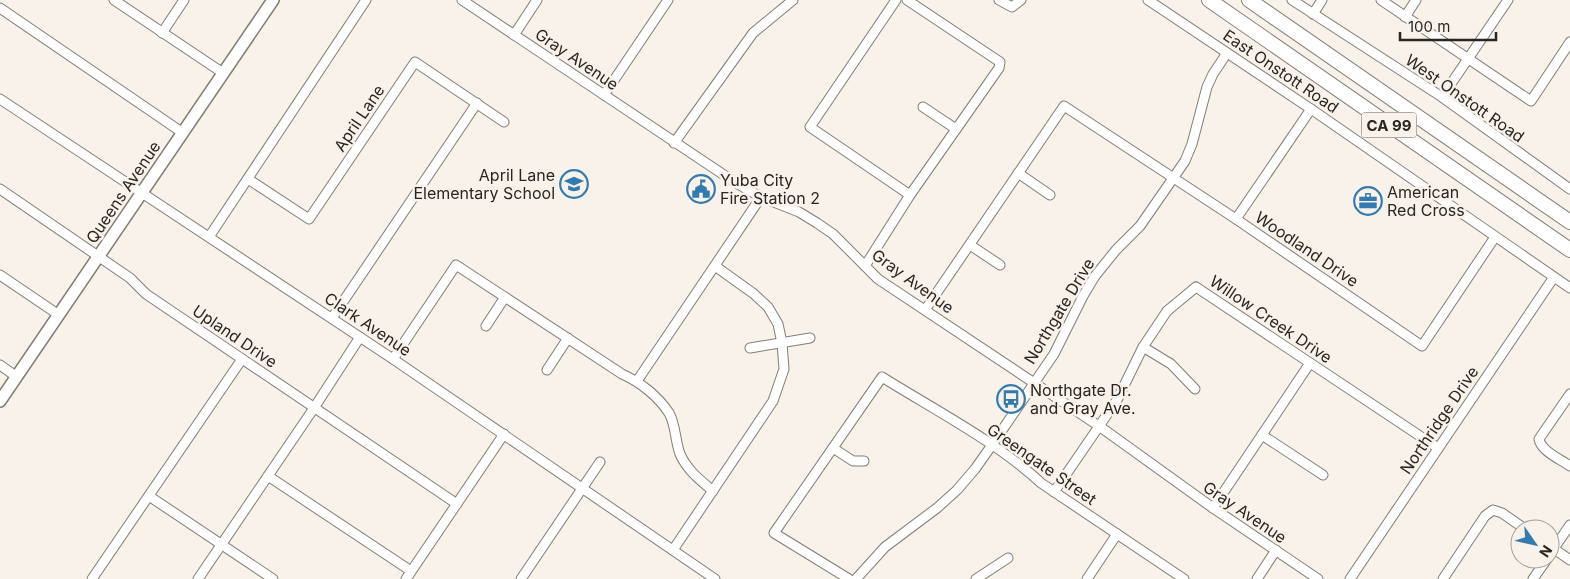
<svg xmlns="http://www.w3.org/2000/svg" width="1570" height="579" font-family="Inter,sans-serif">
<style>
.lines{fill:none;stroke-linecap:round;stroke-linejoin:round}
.minor-casing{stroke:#827d76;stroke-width:11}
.major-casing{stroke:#827d76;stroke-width:14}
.highway-casing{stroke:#827d76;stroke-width:16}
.minor{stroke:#fff;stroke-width:9}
.major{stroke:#fff;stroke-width:11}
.highway{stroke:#fff;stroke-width:14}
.labels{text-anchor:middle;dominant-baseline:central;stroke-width:5;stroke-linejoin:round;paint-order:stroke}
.shield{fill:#f8f2ea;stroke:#66635f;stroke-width:1}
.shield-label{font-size:15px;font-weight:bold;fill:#282623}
.street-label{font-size:16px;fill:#282623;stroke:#f8f2ea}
.poi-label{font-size:16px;fill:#282623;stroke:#f8f2ea;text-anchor:start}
</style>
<rect width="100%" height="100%" fill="#f8f2ea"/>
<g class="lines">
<defs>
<g id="minor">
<polyline points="114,0 223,73"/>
<polyline points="462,0 736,183 761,197 799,212 817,223 833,234 878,279 1099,426 1213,508 1318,579"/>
<polyline points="896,0 810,127 910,195"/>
<polyline points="999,0 1012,7 1021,0"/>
<polyline points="1148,0 1311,109 1570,288"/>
<polyline points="1292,0 1442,97 1570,189"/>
<polyline points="1381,0 1531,101 1570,42"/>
<polyline points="0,8 183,133"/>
<polyline points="1313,14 1322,0"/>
<polyline points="1405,17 1416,0"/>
<polyline points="162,33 184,0"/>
<polyline points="514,35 537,0"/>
<polyline points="604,95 668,0"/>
<polyline points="1442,97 1508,0"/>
<polyline points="0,99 393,359 715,579"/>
<polyline points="923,107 956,129"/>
<polyline points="674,143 753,33 793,0"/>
<polyline points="1018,173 1050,195"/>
<polyline points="248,179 309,219 415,62 504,122"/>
<polyline points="0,189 130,278 146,294 457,504"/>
<polyline points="1236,219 1311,109"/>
<polyline points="209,237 366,0"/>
<polyline points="970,245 1000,265"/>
<polyline points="865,266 910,195 999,68 1000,62 907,0"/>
<polyline points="0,275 59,315"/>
<polyline points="925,310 1064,106 1236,219 1422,346 1495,237"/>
<polyline points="332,318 477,103"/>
<polyline points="486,326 505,297"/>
<polyline points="1143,347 1171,364 1195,389"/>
<polyline points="750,348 810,338"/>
<path d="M 393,359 L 456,265 L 622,374 C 640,382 658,396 669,413 C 676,425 675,441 680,454 C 687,470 700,480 713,491"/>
<polyline points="0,365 17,377"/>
<polyline points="547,370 568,338"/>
<polyline points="637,381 761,197"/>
<path d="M 1570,394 L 1539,439 C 1541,451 1560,459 1570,466"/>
<polyline points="1262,435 1323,475"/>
<polyline points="833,448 853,461 864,461"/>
<polyline points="268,476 411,571"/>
<polyline points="1054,492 1117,400 1143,347 1167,311 1196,287 1438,448"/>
<polyline points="149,496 273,579"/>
<polyline points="1213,508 1310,363"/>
<polyline points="1550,546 1570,560"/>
<polyline points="673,550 773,401 784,369 782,343 778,324 768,307 754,294 715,266"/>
<polyline points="1550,554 1570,525"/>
<polyline points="92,579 242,359"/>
<polyline points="198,579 314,408 360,337"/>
<polyline points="406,579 504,434"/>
<polyline points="521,579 600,462"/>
<path d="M 849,579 L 774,533 L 882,377 C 933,409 997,442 1041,483 L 1184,579"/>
<polyline points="856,579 885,547 937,508 957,490 975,469 992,445 1054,354 1083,296 1095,276 1116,250 1140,226 1185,161 1192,144 1207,87 1213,74 1227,53"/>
<polyline points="976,579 1008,558"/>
<polyline points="1087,579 1117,534"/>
<polyline points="1257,579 1276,550"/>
<polyline points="1350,579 1554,277"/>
<polyline points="1443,579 1485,516 1493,510 1502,513 1525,529"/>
<polyline points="1533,579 1547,559"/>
</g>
<polyline id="major" points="0,401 273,0"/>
<g id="highway">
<polyline points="1209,0 1570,250"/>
<polyline points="1249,0 1570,222"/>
</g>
</defs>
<!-- minor casing -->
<use href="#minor" class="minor-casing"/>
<!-- major casing -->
<use href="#major" class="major-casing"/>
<!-- highway casing -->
<use href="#highway" class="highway-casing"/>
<!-- minor -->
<use href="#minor" class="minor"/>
<!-- major -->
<use href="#major" class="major"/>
<!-- highway -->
<use href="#highway" class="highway"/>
</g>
<!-- icons -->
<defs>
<symbol id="school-ring" viewBox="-11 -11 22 22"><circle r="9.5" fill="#f8f2ea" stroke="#337aae" stroke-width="1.5"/><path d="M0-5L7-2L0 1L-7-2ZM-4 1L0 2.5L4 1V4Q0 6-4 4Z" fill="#337aae"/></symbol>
<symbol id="civic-ring" viewBox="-11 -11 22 22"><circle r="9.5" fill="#f8f2ea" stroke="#337aae" stroke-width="1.5"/><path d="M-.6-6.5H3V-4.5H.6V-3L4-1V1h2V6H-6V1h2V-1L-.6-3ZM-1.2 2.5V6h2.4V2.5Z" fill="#337aae"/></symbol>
<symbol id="office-ring" viewBox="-11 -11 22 22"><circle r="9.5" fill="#f8f2ea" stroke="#337aae" stroke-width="1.5"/><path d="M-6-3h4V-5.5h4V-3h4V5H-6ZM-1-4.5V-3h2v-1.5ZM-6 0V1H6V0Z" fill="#337aae"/></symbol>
<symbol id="bus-ring" viewBox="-11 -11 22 22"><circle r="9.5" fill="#f8f2ea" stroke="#337aae" stroke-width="1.5"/><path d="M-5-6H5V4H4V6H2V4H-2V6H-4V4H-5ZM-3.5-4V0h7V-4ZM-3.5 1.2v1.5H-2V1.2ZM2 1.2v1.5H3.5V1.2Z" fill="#337aae"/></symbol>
</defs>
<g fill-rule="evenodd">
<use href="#school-ring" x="558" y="168" width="32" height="32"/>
<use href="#civic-ring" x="685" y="173" width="32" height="32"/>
<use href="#office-ring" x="1352" y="185" width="32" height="32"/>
<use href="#bus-ring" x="995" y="383" width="32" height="32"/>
</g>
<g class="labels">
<!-- shield labels -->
<rect class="shield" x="1361.5" y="112.5" width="55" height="25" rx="4"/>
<g class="shield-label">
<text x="1389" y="125">CA 99</text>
</g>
<!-- street labels -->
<g class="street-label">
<text transform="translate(577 59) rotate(34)">Gray Avenue</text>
<text transform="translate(1281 71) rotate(34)">East Onstott Road</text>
<text transform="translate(1465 98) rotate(35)">West Onstott Road</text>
<text transform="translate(359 118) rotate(-56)">April Lane</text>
<text transform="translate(123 192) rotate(-56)">Queens Avenue</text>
<text transform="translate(1307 249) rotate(34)">Woodland Drive</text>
<text transform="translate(913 281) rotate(36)">Gray Avenue</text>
<text transform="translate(1059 311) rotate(-59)">Northgate Drive</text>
<text transform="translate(1271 319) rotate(34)">Willow Creek Drive</text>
<text transform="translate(368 324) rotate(34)">Clark Avenue</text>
<text transform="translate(235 336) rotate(34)">Upland Drive</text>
<text transform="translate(1439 420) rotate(-56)">Northridge Drive</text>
<text transform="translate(1042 464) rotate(35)">Greengate Street</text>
<text transform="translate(1245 512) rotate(34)">Gray Avenue</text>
</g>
<!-- poi labels -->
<g class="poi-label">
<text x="555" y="175" text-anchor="end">April Lane<tspan x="555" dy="18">Elementary School</tspan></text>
<text x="720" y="180">Yuba City<tspan x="720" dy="18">Fire Station 2</tspan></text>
<text x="1387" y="192">American<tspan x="1387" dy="18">Red Cross</tspan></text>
<text x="1030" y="390">Northgate Dr.<tspan x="1030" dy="18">and Gray Ave.</tspan></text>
</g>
</g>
<!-- north arrow -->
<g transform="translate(1535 544) rotate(124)"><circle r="24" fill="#f8f2ea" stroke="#a5a09a"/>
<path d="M0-4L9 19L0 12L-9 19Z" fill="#337aae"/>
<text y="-8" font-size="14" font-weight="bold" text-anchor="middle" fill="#282623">N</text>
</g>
<!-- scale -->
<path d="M1400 32v8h96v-8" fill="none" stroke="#282623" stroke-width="2.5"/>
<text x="1408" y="32" font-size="15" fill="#282623" stroke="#f8f2ea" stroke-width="4" paint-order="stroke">100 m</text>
</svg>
